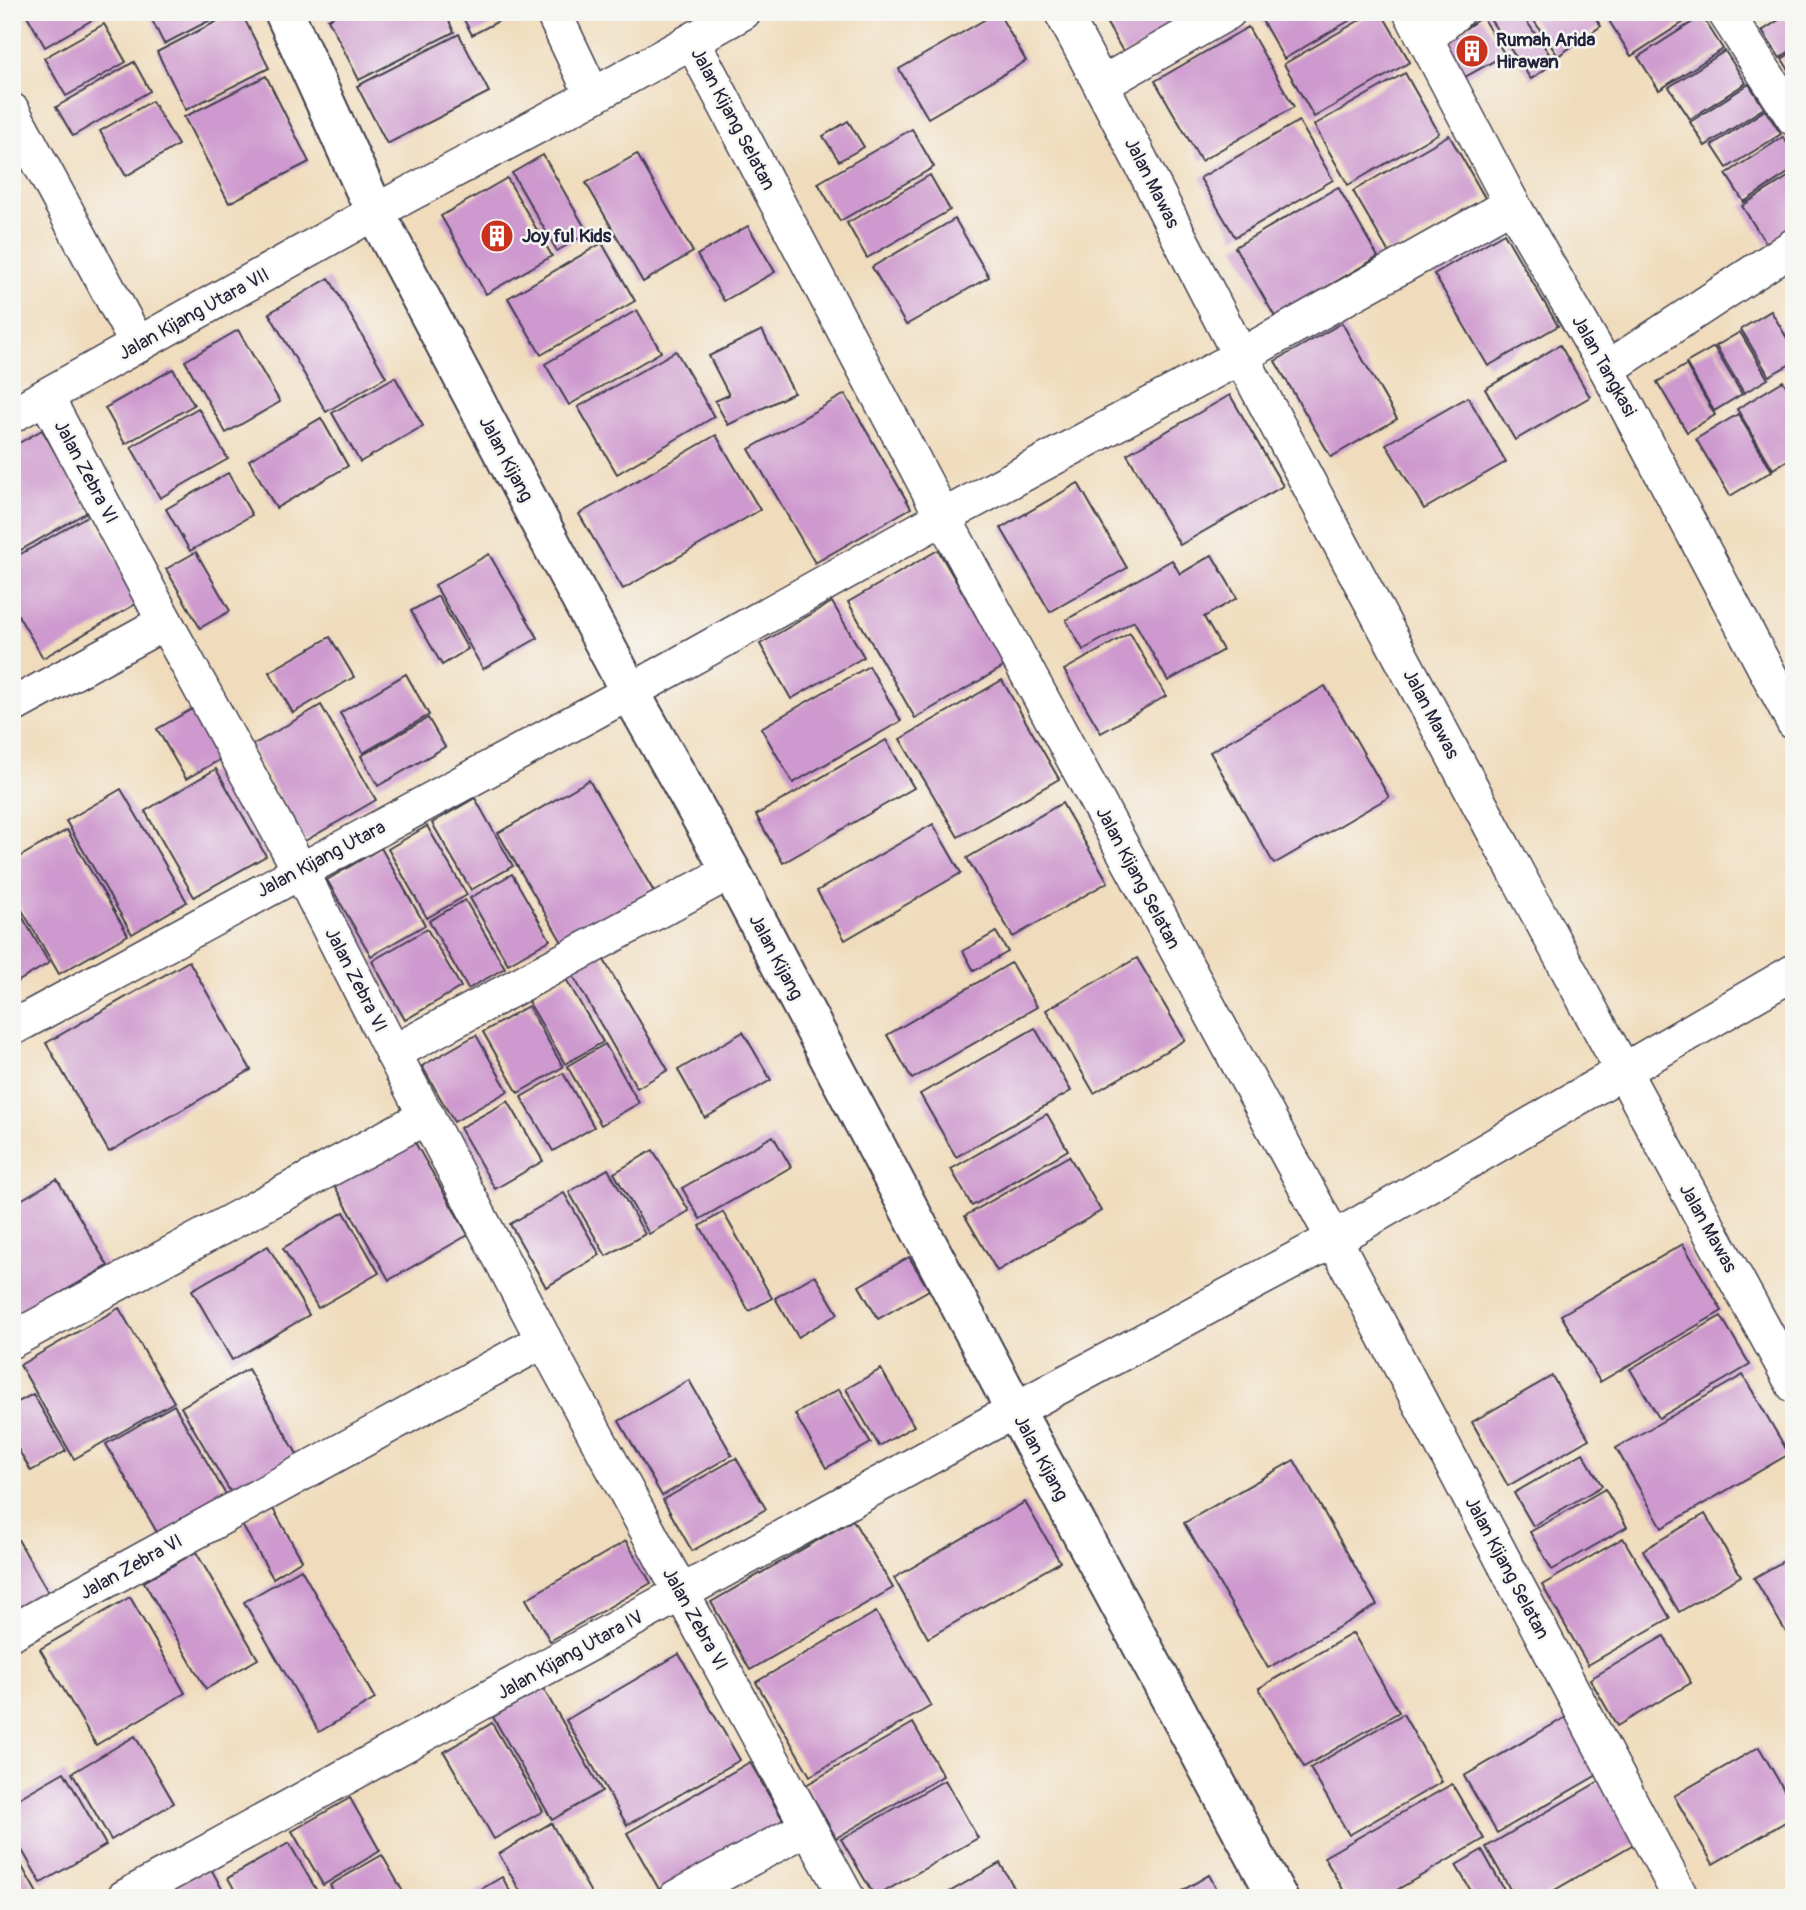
<svg xmlns="http://www.w3.org/2000/svg" width="1806" height="1910" font-family="Pangolin,sans-serif">
<style>
.building{fill:#ce99ce}
.lines{fill:none;stroke-linecap:round;stroke-linejoin:round}
.minor-casing{stroke:#413e4e;stroke-width:38}
.tertiary-casing{stroke:#413e4e;stroke-width:42}
.minor{stroke:#fff;stroke-width:35}
.tertiary{stroke:#fff;stroke-width:38}
.labels{text-anchor:middle;dominant-baseline:central;stroke-width:5;stroke-linejoin:round;paint-order:stroke}
.poi-label{font-size:19px;font-weight:bold;fill:#22223b;stroke:#f6f6f2;text-anchor:start}
.street-label{font-size:19px;fill:#22223b;stroke:#f6f6f2}
</style>
<rect width="100%" height="100%" fill="#f6f6f2"/>
<filter id="ink" filterUnits="userSpaceOnUse"><feTurbulence type="fractalNoise" baseFrequency=".0143" numOctaves="2"/><feDisplacementMap in="SourceGraphic" scale="14" xChannelSelector="R" yChannelSelector="G"/><feConvolveMatrix kernelMatrix="1 2 1 2 8 2 1 2 1" color-interpolation-filters="sRGB"/></filter>
<filter id="wash" filterUnits="userSpaceOnUse"><feTurbulence type="fractalNoise" baseFrequency=".00686" numOctaves="4" result="noise"/><feDisplacementMap in="SourceGraphic" scale="28" xChannelSelector="R" yChannelSelector="G"/><feGaussianBlur stdDeviation="1.57" result="paint"/><feColorMatrix in="noise" values="0 0 0 0 0 0 0 0 0 0 0 0 0 0 0 0 0 1.4 0 .05"/><feComposite in="paint" operator="in"/></filter>
<g filter="url(#wash)">
<rect width="100%" height="100%" fill="#f0dcbc"/>
<g id="blocks">
<!-- building -->
<g class="building">
<polygon points="25,12 106,12 45,47"/>
<polygon points="148,12 226,12 164,44"/>
<polygon points="235,12 241,12 269,68 186,110 157,52"/>
<polygon points="342,12 445,12 454,32 359,80 328,19"/>
<polygon points="460,12 516,12 472,35"/>
<polygon points="998,12 1026,61 928,118 899,69"/>
<polygon points="1118,12 1174,12 1180,23 1125,55 1105,20"/>
<polygon points="1268,12 1364,12 1284,59 1260,17"/>
<polygon points="1374,12 1381,12 1410,62 1314,117 1284,64"/>
<polygon points="1485,12 1520,12 1555,62 1531,79"/>
<polygon points="1528,12 1591,12 1601,26 1558,56"/>
<polygon points="1619,12 1681,12 1687,20 1631,56 1608,19"/>
<polygon points="1791,12 1794,12 1794,48 1780,58 1762,31"/>
<polygon points="1702,16 1723,49 1659,90 1638,57"/>
<polygon points="1482,17 1505,55 1458,81 1439,47"/>
<polygon points="104,24 126,62 66,96 44,58"/>
<polygon points="1248,27 1294,107 1201,161 1155,81"/>
<polygon points="459,34 489,92 387,144 357,86"/>
<polygon points="1725,51 1746,83 1690,119 1669,87"/>
<polygon points="1794,51 1794,78 1782,59"/>
<polygon points="134,62 150,91 73,136 56,107"/>
<polygon points="1405,73 1439,133 1348,185 1314,125"/>
<polygon points="266,76 309,162 229,203 184,117"/>
<polygon points="1749,84 1764,108 1705,146 1690,122"/>
<polygon points="152,101 178,145 126,176 100,131"/>
<polygon points="1765,110 1781,134 1727,168 1712,145"/>
<polygon points="848,121 864,147 839,161 823,136"/>
<polygon points="1299,121 1333,180 1235,237 1200,178"/>
<polygon points="912,129 934,167 840,221 818,183"/>
<polygon points="1449,135 1485,198 1389,253 1353,191"/>
<polygon points="1783,137 1794,154 1794,169 1744,202 1726,174"/>
<polygon points="637,154 693,252 643,282 586,183"/>
<polygon points="543,155 588,233 557,251 512,173"/>
<polygon points="1794,173 1794,228 1767,245 1742,206"/>
<polygon points="930,175 950,210 867,258 847,223"/>
<polygon points="507,178 552,256 486,294 441,216"/>
<polygon points="1338,187 1378,257 1275,317 1235,247"/>
<polygon points="955,219 989,277 906,325 872,267"/>
<polygon points="748,226 775,272 724,301 697,255"/>
<polygon points="1504,233 1558,326 1488,366 1434,274"/>
<polygon points="602,243 635,301 541,355 508,298"/>
<polygon points="329,278 386,377 326,412 269,313"/>
<polygon points="637,310 661,352 569,405 545,364"/>
<polygon points="1771,311 1794,350 1794,362 1769,376 1741,329"/>
<polygon points="1342,323 1397,419 1331,457 1275,361"/>
<polygon points="238,330 280,402 226,433 185,361"/>
<polygon points="762,330 794,393 728,425 715,401 729,395 709,356"/>
<polygon points="1740,332 1768,379 1744,393 1716,346"/>
<polygon points="1560,345 1590,397 1515,440 1485,389"/>
<polygon points="1714,347 1742,394 1714,411 1686,363"/>
<polygon points="676,351 714,417 617,474 578,407"/>
<polygon points="1686,365 1715,415 1687,432 1657,382"/>
<polygon points="173,369 194,405 125,444 105,408"/>
<polygon points="395,377 423,426 360,462 332,413"/>
<polygon points="1783,381 1794,399 1794,456 1773,469 1737,409"/>
<polygon points="845,394 911,508 815,563 749,449"/>
<polygon points="1230,395 1283,486 1180,545 1127,454"/>
<polygon points="1468,397 1506,462 1424,509 1386,444"/>
<polygon points="198,408 228,459 160,498 131,447"/>
<polygon points="1738,414 1772,471 1730,496 1696,439"/>
<polygon points="321,418 348,466 276,508 249,460"/>
<polygon points="42,430 89,511 12,555 12,447"/>
<polygon points="716,435 760,510 623,589 579,514"/>
<polygon points="228,473 252,515 190,551 166,509"/>
<polygon points="1078,483 1127,568 1050,612 1001,528"/>
<polygon points="91,514 141,601 43,658 12,605 12,559"/>
<polygon points="938,550 1005,666 915,718 848,602"/>
<polygon points="196,552 230,611 200,628 166,569"/>
<polygon points="489,554 538,638 483,669 435,585"/>
<polygon points="1212,555 1237,598 1204,617 1223,650 1168,681 1134,621 1083,650 1066,620 1172,560 1180,574"/>
<polygon points="438,596 468,649 442,665 411,611"/>
<polygon points="832,602 864,657 791,699 760,644"/>
<polygon points="1130,633 1166,696 1101,733 1064,670"/>
<polygon points="330,637 354,677 293,713 269,672"/>
<polygon points="869,666 901,721 793,783 761,728"/>
<polygon points="406,674 429,715 363,753 340,713"/>
<polygon points="1002,680 1059,779 958,837 900,739"/>
<polygon points="1325,686 1389,797 1274,864 1210,752"/>
<polygon points="321,705 376,800 305,841 251,746"/>
<polygon points="192,709 221,759 186,779 157,729"/>
<polygon points="428,718 445,747 378,786 361,756"/>
<polygon points="886,740 914,788 783,863 756,815"/>
<polygon points="216,769 266,856 194,897 145,811"/>
<polygon points="589,780 654,892 563,944 498,833"/>
<polygon points="121,789 187,902 132,934 66,821"/>
<polygon points="475,798 513,866 471,890 432,823"/>
<polygon points="1062,803 1108,882 1013,937 967,858"/>
<polygon points="933,824 961,873 845,940 817,891"/>
<polygon points="427,826 467,895 427,918 388,849"/>
<polygon points="67,830 128,935 59,974 12,893 12,861"/>
<polygon points="381,848 425,925 371,956 327,880"/>
<polygon points="512,874 550,940 508,964 470,898"/>
<polygon points="12,899 49,963 12,985"/>
<polygon points="465,900 505,968 468,989 429,921"/>
<polygon points="427,929 461,987 405,1020 372,961"/>
<polygon points="996,932 1008,952 974,971 963,951"/>
<polygon points="597,948 668,1070 637,1088 567,965"/>
<polygon points="1137,958 1185,1040 1094,1093 1046,1010"/>
<polygon points="189,961 251,1070 109,1152 46,1043"/>
<polygon points="1011,963 1037,1007 912,1079 887,1035"/>
<polygon points="566,979 603,1042 565,1064 528,1001"/>
<polygon points="528,1006 563,1067 518,1093 483,1032"/>
<polygon points="1035,1028 1071,1091 956,1157 920,1094"/>
<polygon points="743,1032 771,1080 705,1118 678,1070"/>
<polygon points="476,1035 508,1091 454,1122 422,1066"/>
<polygon points="605,1044 639,1103 601,1125 567,1066"/>
<polygon points="563,1073 594,1127 553,1151 521,1097"/>
<polygon points="508,1101 543,1161 495,1189 460,1128"/>
<polygon points="1047,1114 1068,1150 972,1206 951,1169"/>
<polygon points="773,1136 791,1167 700,1219 682,1188"/>
<polygon points="413,1139 468,1235 389,1280 334,1185"/>
<polygon points="653,1150 689,1211 649,1234 614,1173"/>
<polygon points="1069,1156 1101,1211 997,1271 965,1216"/>
<polygon points="608,1169 645,1234 606,1256 569,1192"/>
<polygon points="57,1179 108,1266 12,1321 12,1205"/>
<polygon points="564,1193 600,1255 546,1287 510,1224"/>
<polygon points="344,1212 379,1273 318,1308 283,1248"/>
<polygon points="723,1212 772,1298 749,1311 700,1226"/>
<polygon points="1683,1244 1722,1311 1600,1382 1561,1315"/>
<polygon points="268,1246 309,1315 232,1360 192,1290"/>
<polygon points="909,1257 929,1290 878,1319 859,1286"/>
<polygon points="815,1275 838,1314 798,1337 775,1298"/>
<polygon points="119,1308 174,1402 74,1459 20,1365"/>
<polygon points="1721,1316 1750,1365 1659,1418 1630,1369"/>
<polygon points="248,1369 301,1461 235,1500 181,1407"/>
<polygon points="881,1369 914,1426 879,1446 846,1389"/>
<polygon points="1743,1375 1789,1454 1662,1528 1616,1448"/>
<polygon points="1552,1376 1589,1439 1508,1486 1472,1422"/>
<polygon points="689,1380 732,1455 662,1496 619,1421"/>
<polygon points="839,1389 871,1443 826,1468 795,1414"/>
<polygon points="33,1394 66,1451 31,1471 12,1439 12,1405"/>
<polygon points="174,1405 230,1502 162,1541 106,1444"/>
<polygon points="1583,1453 1602,1486 1533,1526 1514,1493"/>
<polygon points="736,1458 766,1509 692,1551 663,1500"/>
<polygon points="1294,1460 1377,1605 1268,1668 1184,1523"/>
<polygon points="1605,1489 1627,1527 1552,1570 1530,1532"/>
<polygon points="1025,1502 1060,1562 928,1638 894,1578"/>
<polygon points="272,1507 302,1560 273,1578 242,1525"/>
<polygon points="1705,1514 1741,1576 1679,1612 1643,1550"/>
<polygon points="853,1520 893,1588 750,1670 711,1602"/>
<polygon points="12,1529 48,1592 12,1613"/>
<polygon points="1623,1538 1670,1618 1588,1665 1542,1585"/>
<polygon points="626,1541 651,1583 550,1641 526,1599"/>
<polygon points="196,1552 258,1659 206,1689 144,1582"/>
<polygon points="1794,1555 1794,1637 1790,1639 1754,1578"/>
<polygon points="301,1569 375,1699 319,1732 244,1602"/>
<polygon points="130,1597 185,1693 96,1745 40,1649"/>
<polygon points="876,1612 931,1706 810,1776 756,1682"/>
<polygon points="1353,1633 1399,1712 1304,1767 1259,1688"/>
<polygon points="1664,1636 1691,1683 1617,1726 1590,1679"/>
<polygon points="679,1654 740,1760 627,1825 566,1720"/>
<polygon points="543,1688 602,1791 552,1820 493,1717"/>
<polygon points="1403,1714 1442,1782 1349,1835 1310,1768"/>
<polygon points="1566,1717 1599,1774 1497,1833 1464,1776"/>
<polygon points="492,1723 543,1811 494,1839 444,1752"/>
<polygon points="913,1723 943,1776 836,1838 806,1785"/>
<polygon points="135,1736 174,1803 111,1840 72,1773"/>
<polygon points="1759,1747 1794,1807 1794,1817 1713,1864 1674,1796"/>
<polygon points="750,1762 787,1827 664,1898 627,1833"/>
<polygon points="64,1772 106,1845 41,1883 12,1833 12,1802"/>
<polygon points="1603,1779 1639,1841 1541,1898 1515,1898 1486,1847"/>
<polygon points="945,1780 978,1838 875,1897 841,1839"/>
<polygon points="1452,1784 1484,1839 1383,1898 1348,1898 1324,1857"/>
<polygon points="350,1798 380,1851 323,1885 292,1831"/>
<polygon points="551,1823 594,1898 524,1898 499,1854"/>
<polygon points="289,1843 321,1898 239,1898 228,1878"/>
<polygon points="12,1849 38,1895 33,1898 12,1898"/>
<polygon points="1482,1850 1509,1898 1475,1898 1456,1865"/>
<polygon points="382,1855 406,1897 337,1898 330,1885"/>
<polygon points="1000,1863 1020,1898 939,1898"/>
<polygon points="210,1867 227,1898 157,1898"/>
<polygon points="1209,1875 1222,1898 1170,1898"/>
<polygon points="502,1877 514,1898 466,1898"/>
</g>
</g>
</g>
<g filter="url(#ink)">
<use href="#blocks" fill-opacity="0" stroke="#413e4e" stroke-width="2"/>
<g class="lines">
<defs>
<g id="minor">
<polyline points="553,12 593,96"/>
<path d="M 1062,12 C 1126,128 1183,248 1246,366 C 1427,706 1608,1046 1794,1385"/>
<polyline points="1411,12 1512,204 1607,369 1794,722"/>
<polyline points="1725,12 1794,118"/>
<polyline points="1426,39 1456,12"/>
<polyline points="692,41 943,517 1334,1239 1681,1898"/>
<polyline points="1102,84 1228,12"/>
<polyline points="12,111 138,345"/>
<polyline points="1607,369 1794,246"/>
<polyline points="46,397 165,622 300,870 393,1053 544,1340 847,1898"/>
<polyline points="12,415 375,212 593,96 743,12"/>
<polyline points="12,706 165,622"/>
<polyline points="12,1028 630,692 943,517 1241,356 1512,204"/>
<polyline points="393,1053 731,871"/>
<polyline points="12,1340 427,1116"/>
<polyline points="12,1632 544,1340"/>
<polyline points="124,1898 1015,1410 1334,1239 1794,972"/>
<polyline points="676,1898 808,1827"/>
</g>
<polyline id="tertiary" points="284,12 375,212 630,692 731,871 1015,1410 1278,1898"/>
</defs>
<!-- minor casing -->
<use href="#minor" class="minor-casing"/>
<!-- tertiary casing -->
<use href="#tertiary" class="tertiary-casing"/>
<!-- minor -->
<use href="#minor" class="minor"/>
<!-- tertiary -->
<use href="#tertiary" class="tertiary"/>
</g>
</g>
<!-- icons -->
<defs>
<symbol id="building-disc" viewBox="-11 -11 22 22"><circle r="9.5" fill="#c8321e" stroke="#f6f6f2"/><path d="M-4-6H4V6H1V3H-1V6H-4ZM-2.5-4.3h1.7v1.8h-1.7ZM.8-4.3h1.7v1.8H.8ZM-2.5-1h1.7V.8h-1.7ZM.8-1h1.7V.8H.8Z" fill="#fff"/></symbol>
</defs>
<g fill-rule="evenodd">
<use href="#building-disc" x="1453" y="32" width="38" height="38"/>
<use href="#building-disc" x="478" y="217" width="38" height="38"/>
</g>
<g class="labels">
<!-- poi labels -->
<g class="poi-label">
<text x="1496" y="40">Rumah Arida<tspan x="1496" dy="22">Hirawan</tspan></text>
<text x="522" y="236">Joy ful Kids</text>
</g>
<!-- street labels -->
<g class="street-label">
<text transform="translate(733 119) rotate(62)">Jalan Kijang Selatan</text>
<text transform="translate(1152 183) rotate(63)">Jalan Mawas</text>
<text transform="translate(194 314) rotate(-29)">Jalan Kijang Utara VII</text>
<text transform="translate(1604 366) rotate(61)">Jalan Tangkasi</text>
<text transform="translate(506 459) rotate(62)">Jalan Kijang</text>
<text transform="translate(86 472) rotate(62)">Jalan Zebra VI</text>
<text transform="translate(1431 714) rotate(62)">Jalan Mawas</text>
<text transform="translate(321 859) rotate(-28)">Jalan Kijang Utara</text>
<text transform="translate(1138 878) rotate(62)">Jalan Kijang Selatan</text>
<text transform="translate(776 957) rotate(62)">Jalan Kijang</text>
<text transform="translate(356 980) rotate(63)">Jalan Zebra VI</text>
<text transform="translate(1708 1228) rotate(61)">Jalan Mawas</text>
<text transform="translate(1041 1458) rotate(62)">Jalan Kijang</text>
<text transform="translate(131 1567) rotate(-29)">Jalan Zebra VI</text>
<text transform="translate(1507 1568) rotate(62)">Jalan Kijang Selatan</text>
<text transform="translate(695 1619) rotate(61)">Jalan Zebra VI</text>
<text transform="translate(570 1655) rotate(-29)">Jalan Kijang Utara IV</text>
</g>
</g>
<!-- margin -->
<rect width="1806" height="1910" fill="none" stroke="#f6f6f2" stroke-width="42"/>
</svg>
